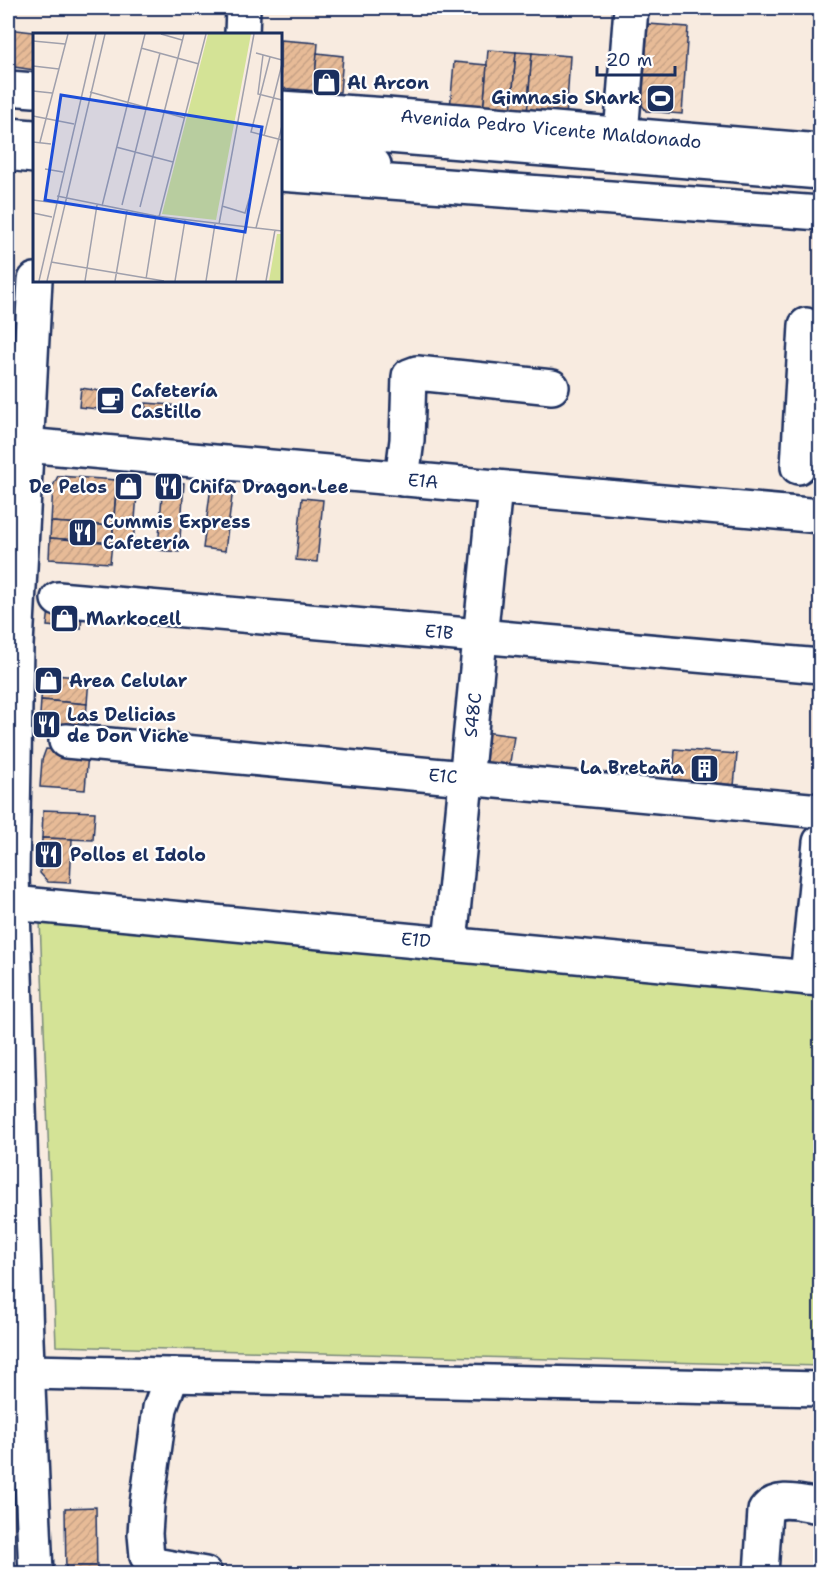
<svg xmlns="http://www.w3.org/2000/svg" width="828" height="1581" font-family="'Shantell Sans',sans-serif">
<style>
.green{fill:#d4e396;stroke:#78897a;stroke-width:1.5}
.building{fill:url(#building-hatch);stroke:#1b2f5e;stroke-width:1.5}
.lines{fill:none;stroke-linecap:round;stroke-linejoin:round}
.minor-casing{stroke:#1b2f5e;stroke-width:38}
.major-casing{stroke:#1b2f5e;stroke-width:38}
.minor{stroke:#fff;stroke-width:33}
.major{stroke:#fff;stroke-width:33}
.labels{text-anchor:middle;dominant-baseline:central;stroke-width:4.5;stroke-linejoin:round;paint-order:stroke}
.poi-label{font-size:18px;font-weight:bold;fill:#1b2f5e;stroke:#fff;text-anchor:start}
.street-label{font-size:18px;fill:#1b2f5e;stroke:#fff}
.inset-road{fill:none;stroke:#a0a0ac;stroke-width:1.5}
.view{fill:#1d4ed8;fill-opacity:0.15;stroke:#1d4ed8;stroke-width:3}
.inset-edge{fill:none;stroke:#1b2f5e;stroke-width:3}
</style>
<defs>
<pattern id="building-hatch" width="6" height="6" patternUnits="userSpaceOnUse" patternTransform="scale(1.5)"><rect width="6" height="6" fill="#e7bb97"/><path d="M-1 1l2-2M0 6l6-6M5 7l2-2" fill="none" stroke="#c6a185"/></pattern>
</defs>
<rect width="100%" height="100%" fill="#f8ebe0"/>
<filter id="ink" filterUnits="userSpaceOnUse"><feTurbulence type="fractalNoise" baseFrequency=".0167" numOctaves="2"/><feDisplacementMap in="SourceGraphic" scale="12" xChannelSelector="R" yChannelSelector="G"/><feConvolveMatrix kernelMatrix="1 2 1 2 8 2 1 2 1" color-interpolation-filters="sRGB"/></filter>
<g filter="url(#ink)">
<!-- green -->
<polygon class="green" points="40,920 820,993 820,1366 56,1346"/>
<!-- building -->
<g class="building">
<polygon points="648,24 688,27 682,114 646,111 642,105"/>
<polygon points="8,29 50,34 34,34 34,70 8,66"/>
<polygon points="280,40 318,43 314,91 280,88"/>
<polygon points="488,50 516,52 511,114 483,111"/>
<polygon points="516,52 532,53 527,115 511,114"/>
<polygon points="317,53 343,56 340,92 314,91"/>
<polygon points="532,53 570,56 566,119 527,115"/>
<polygon points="454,62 487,65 483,111 450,109"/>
<polygon points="8,217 12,222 8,299"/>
<polygon points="81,388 100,391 98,409 79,407"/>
<polygon points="100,391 122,393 121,411 98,409"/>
<polygon points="146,403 172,405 171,418 146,416"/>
<polygon points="58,476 117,480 113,526 51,522 53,486"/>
<polygon points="117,480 138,482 133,544 112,543"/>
<polygon points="163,481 184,483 179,552 158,550"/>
<polygon points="211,486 233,489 225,551 203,548"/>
<polygon points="302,498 323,500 317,562 296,560"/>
<polygon points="51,522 113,526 112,543 50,538"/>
<polygon points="50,538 112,543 110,563 49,559"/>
<polygon points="49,609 82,612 81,629 47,626"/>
<polygon points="43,674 89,678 87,704 41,700"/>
<polygon points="41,700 87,704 85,734 39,730"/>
<polygon points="477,731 514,736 509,769 480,765"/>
<polygon points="46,749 88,753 85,790 40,787 42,760"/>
<polygon points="675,749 737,754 734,786 673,781"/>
<polygon points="43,810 95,812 93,840 42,838"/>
<polygon points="42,838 72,839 70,883 48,882 40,873"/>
<polygon points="96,1507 97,1574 66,1574 65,1508"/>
</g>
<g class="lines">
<defs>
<g id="minor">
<polyline points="242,34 243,8"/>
<polyline points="280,127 820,172"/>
<polyline points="8,135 34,137"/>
<polyline points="621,135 631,8"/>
<polyline points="280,157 374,165"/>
<polyline points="35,280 16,645 12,875 26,1340 36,1574"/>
<polyline points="25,445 820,516"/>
<polyline points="798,467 806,325"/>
<polyline points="402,479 407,440 409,376 417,373 552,387"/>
<polyline points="58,599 820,666"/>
<polyline points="66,741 820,811"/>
<polyline points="12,903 820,979"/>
<polyline points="450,943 495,487"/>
<polyline points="807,978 820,842"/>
<polyline points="28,1372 820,1389"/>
<polyline points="172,1375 160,1408 147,1504 145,1534 147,1556 155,1565 205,1574"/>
<path d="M 761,1574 L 765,1511 C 777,1494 803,1504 820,1506"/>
</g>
<g id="major">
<polyline points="8,88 34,90"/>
<polyline points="280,108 387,115 820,151"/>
<polyline points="8,153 34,156"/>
<polyline points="280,174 820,213"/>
</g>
</defs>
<!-- minor casing -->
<use href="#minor" class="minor-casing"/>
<!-- major casing -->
<use href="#major" class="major-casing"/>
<!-- minor -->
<use href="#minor" class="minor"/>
<!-- major -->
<use href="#major" class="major"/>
</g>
</g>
<!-- icons -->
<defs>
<symbol id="shop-square" viewBox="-11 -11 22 22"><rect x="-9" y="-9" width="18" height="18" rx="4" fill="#1b2f5e" stroke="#fff"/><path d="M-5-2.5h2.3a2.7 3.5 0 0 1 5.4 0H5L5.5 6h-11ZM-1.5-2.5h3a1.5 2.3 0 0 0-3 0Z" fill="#fff"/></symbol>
<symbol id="stadium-square" viewBox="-11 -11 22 22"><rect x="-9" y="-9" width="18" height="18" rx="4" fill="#1b2f5e" stroke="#fff"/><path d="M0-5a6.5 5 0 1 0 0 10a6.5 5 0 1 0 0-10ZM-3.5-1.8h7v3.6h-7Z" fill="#fff"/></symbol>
<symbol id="cafe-square" viewBox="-11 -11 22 22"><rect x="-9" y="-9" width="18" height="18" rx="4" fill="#1b2f5e" stroke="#fff"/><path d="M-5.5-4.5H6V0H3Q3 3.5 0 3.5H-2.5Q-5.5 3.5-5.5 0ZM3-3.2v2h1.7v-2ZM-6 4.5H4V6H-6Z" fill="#fff"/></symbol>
<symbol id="restaurant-square" viewBox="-11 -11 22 22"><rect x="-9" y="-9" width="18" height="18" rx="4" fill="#1b2f5e" stroke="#fff"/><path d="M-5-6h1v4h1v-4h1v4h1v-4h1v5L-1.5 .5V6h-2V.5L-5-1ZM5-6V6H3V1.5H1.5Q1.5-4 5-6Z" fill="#fff"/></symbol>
<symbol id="building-square" viewBox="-11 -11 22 22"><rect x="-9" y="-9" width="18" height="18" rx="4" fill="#1b2f5e" stroke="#fff"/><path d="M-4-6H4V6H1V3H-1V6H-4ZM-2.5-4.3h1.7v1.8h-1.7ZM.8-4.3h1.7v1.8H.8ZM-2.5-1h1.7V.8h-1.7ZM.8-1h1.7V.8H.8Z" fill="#fff"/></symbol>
</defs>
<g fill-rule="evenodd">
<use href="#shop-square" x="310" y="66" width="33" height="33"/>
<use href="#stadium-square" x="644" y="82" width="33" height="33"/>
<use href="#cafe-square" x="94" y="384" width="33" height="33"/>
<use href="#shop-square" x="112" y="470" width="33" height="33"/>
<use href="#restaurant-square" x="152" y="470" width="33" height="33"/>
<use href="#restaurant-square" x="66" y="516" width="33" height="33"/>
<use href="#shop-square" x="48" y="602" width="33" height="33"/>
<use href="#shop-square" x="32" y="664" width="33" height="33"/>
<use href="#restaurant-square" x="30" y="708" width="33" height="33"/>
<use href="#building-square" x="688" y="752" width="33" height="33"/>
<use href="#restaurant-square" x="32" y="838" width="33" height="33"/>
</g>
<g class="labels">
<!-- poi labels -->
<g class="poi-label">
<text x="347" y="83">Al Arcon</text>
<text x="640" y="98" text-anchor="end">Gimnasio Shark</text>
<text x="131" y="391">Cafetería<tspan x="131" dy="21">Castillo</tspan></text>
<text x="107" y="487" text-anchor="end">De Pelos</text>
<text x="189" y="487">Chifa Dragon Lee</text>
<text x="103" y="522">Cummis Express<tspan x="103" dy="21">Cafetería</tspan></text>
<text x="86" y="619">Markocell</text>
<text x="69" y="681">Area Celular</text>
<text x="67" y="715">Las Delicias<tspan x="67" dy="21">de Don Viche</tspan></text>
<text x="684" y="768" text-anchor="end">La Bretaña</text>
<text x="70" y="855">Pollos el Idolo</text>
</g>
<!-- street labels -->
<g class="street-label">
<text transform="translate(551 129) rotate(5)">Avenida Pedro Vicente Maldonado</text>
<text transform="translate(423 481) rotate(5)">E1A</text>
<text transform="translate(439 632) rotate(5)">E1B</text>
<text transform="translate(473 715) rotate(-84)">S48C</text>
<text transform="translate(443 776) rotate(5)">E1C</text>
<text transform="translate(416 940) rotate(5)">E1D</text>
</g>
</g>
<!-- overview -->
<g transform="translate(33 33)">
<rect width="249" height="249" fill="#f8ebe0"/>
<path d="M 175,1 L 218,1 L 183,187 L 129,181 ZM 244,201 L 249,201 L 249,248 L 236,248 Z" fill="#d4e396"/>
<path class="inset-road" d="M 128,1 L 149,7M 0,8 L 32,11M 108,15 L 166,31M 223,20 L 249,27M 230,22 L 225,61 L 249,67M 237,24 L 218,99 L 249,107M 0,33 L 26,36M 0,58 L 19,60M 57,59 L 152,85M 0,83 L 41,91M 231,103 L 249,31M 0,109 L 18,111M 7,109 L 35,1M 83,114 L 140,129M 12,136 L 30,139M 24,163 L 123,183 L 249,198M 0,167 L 23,170M 89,172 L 127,20M 69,173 L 112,1M 189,173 L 212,180 L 219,156M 107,174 L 151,1M 0,180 L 19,184M 126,184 L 173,1M 186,191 L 221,1M 223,195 L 249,93M 18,229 L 131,248M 113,246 L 123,183M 6,248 L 63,1M 14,248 L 72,1M 52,248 L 64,172M 82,248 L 94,178M 142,248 L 152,187M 173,248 L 182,191M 203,248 L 212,194M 233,248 L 242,197"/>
<path class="view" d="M 28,62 L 229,94 L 212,199 L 12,167 Z"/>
<rect width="249" height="249" class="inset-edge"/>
</g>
<!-- margin -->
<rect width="828" height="1581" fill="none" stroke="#fff" stroke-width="30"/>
<rect x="15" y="15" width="798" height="1551" fill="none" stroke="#1b2f5e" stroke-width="2" filter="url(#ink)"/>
<!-- scale -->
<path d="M597 66v9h78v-9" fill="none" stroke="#1b2f5e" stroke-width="3"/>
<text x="606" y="66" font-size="18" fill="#1b2f5e" stroke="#ffffff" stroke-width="4.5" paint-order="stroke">20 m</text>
</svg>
